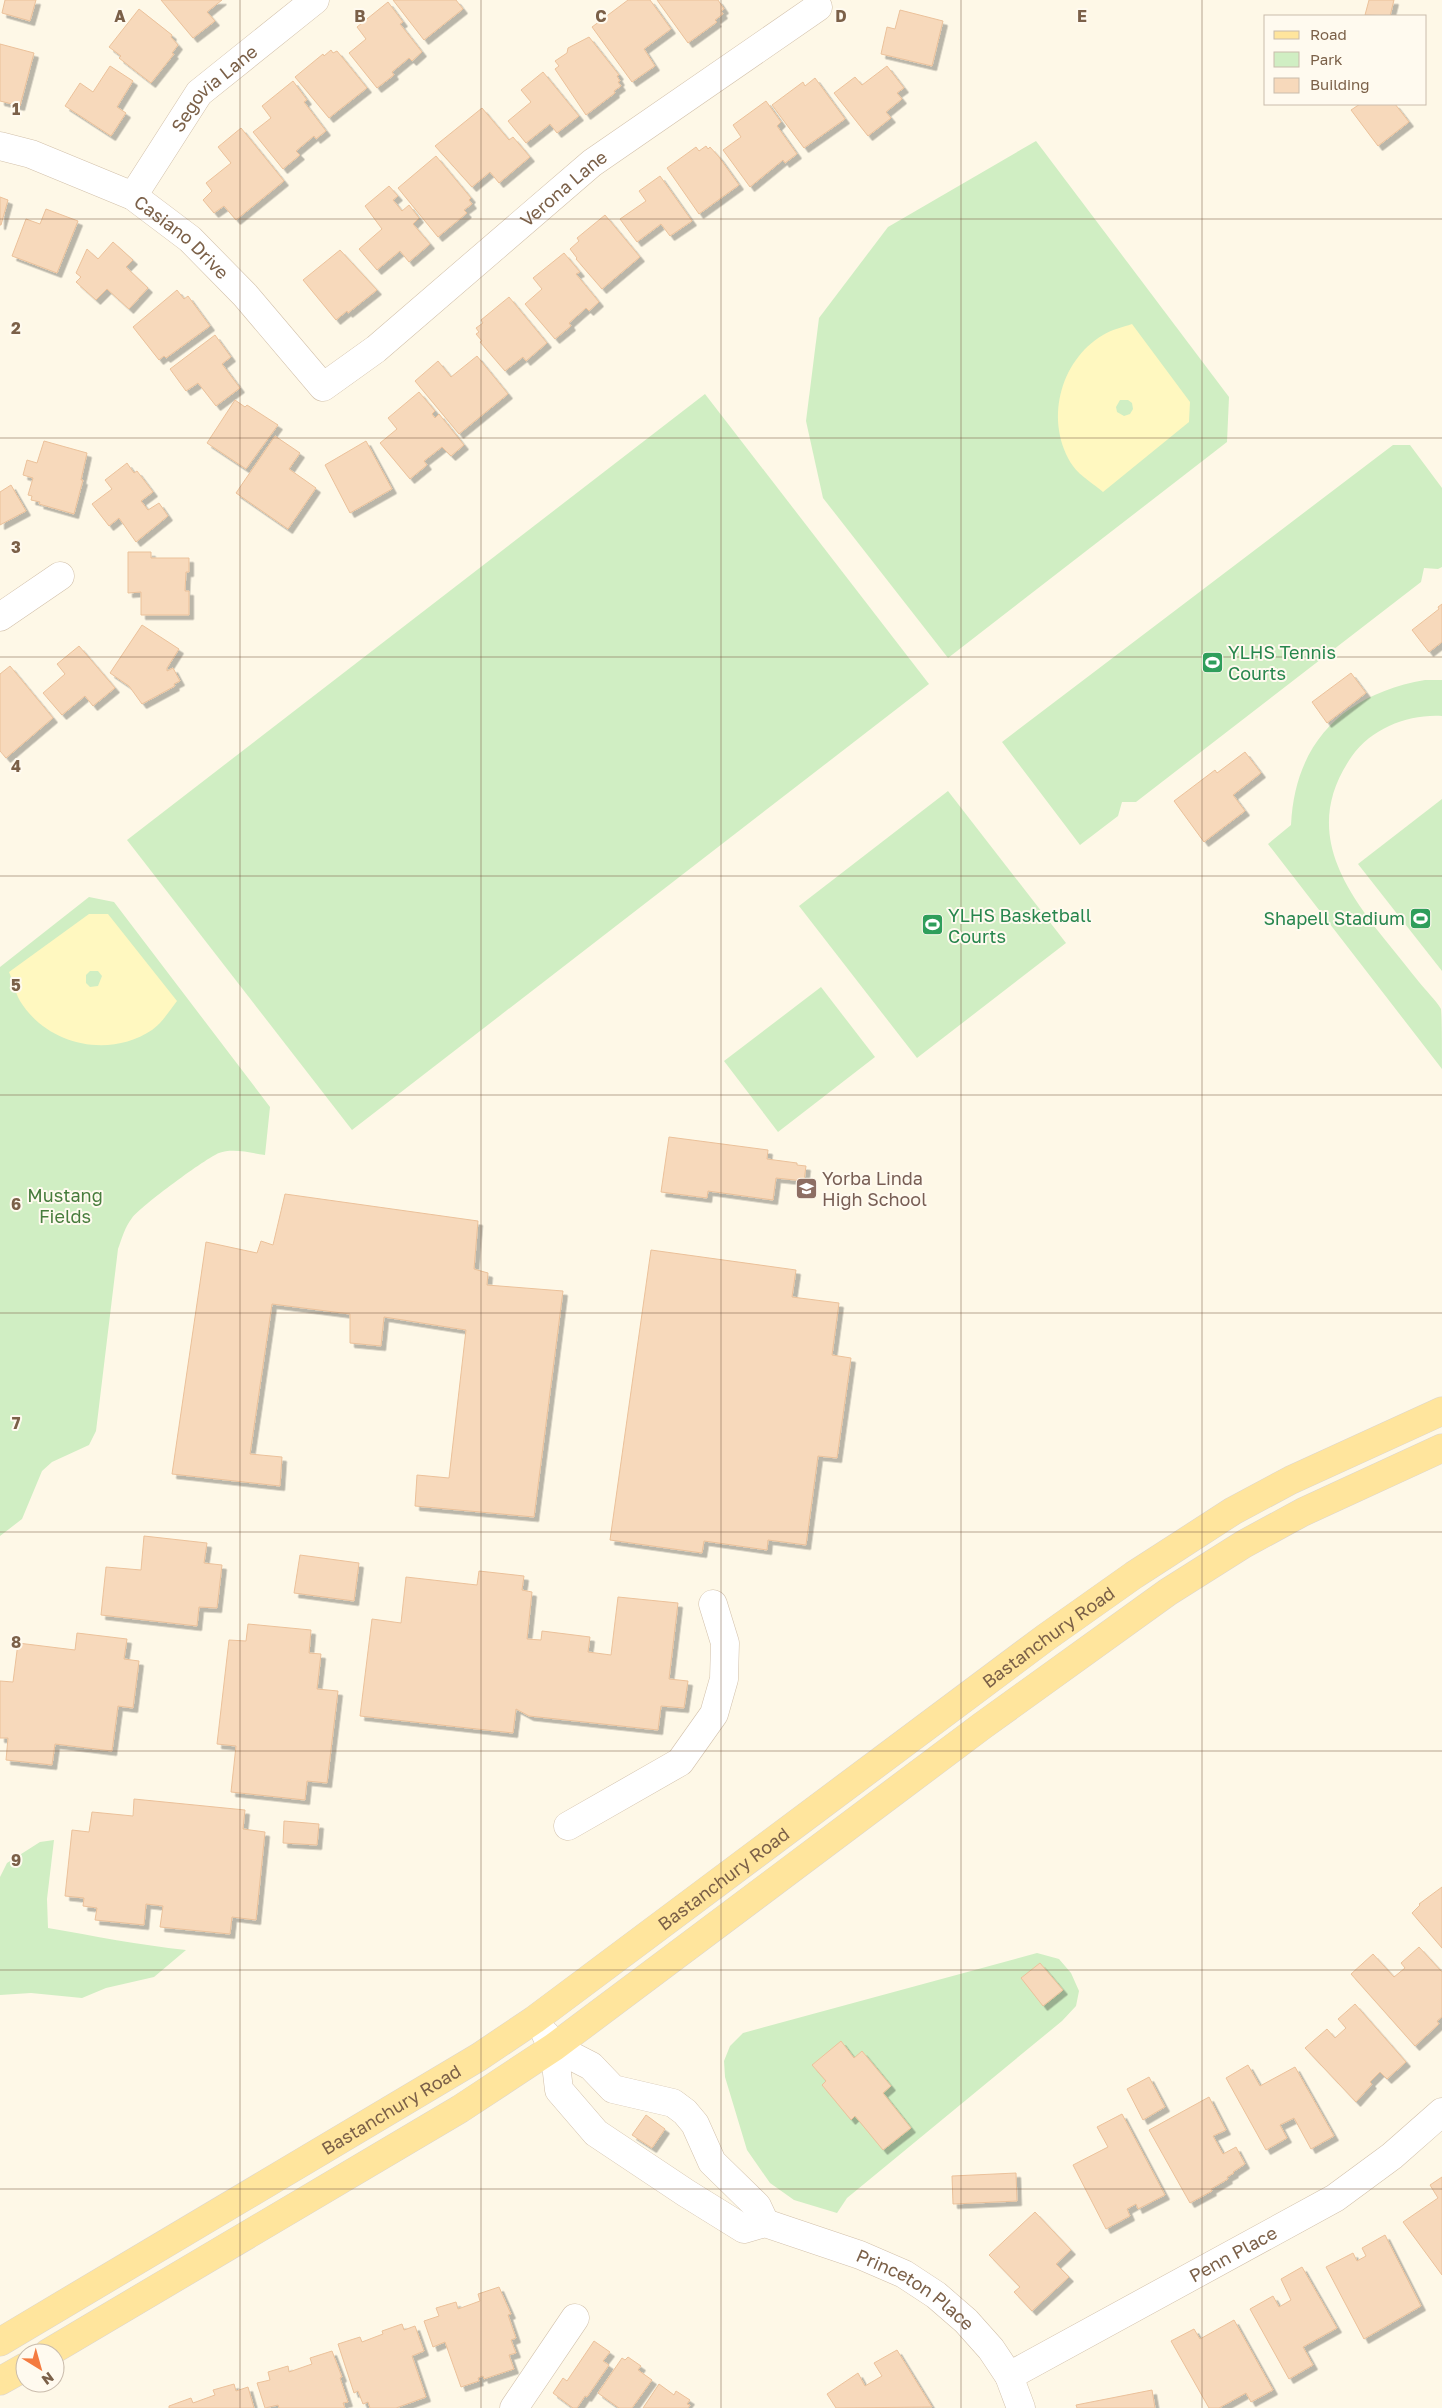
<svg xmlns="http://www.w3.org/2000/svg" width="1442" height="2408" font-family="'Golos Text',sans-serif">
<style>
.green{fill:#d0eec3}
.sand{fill:#fff8c0;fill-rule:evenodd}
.building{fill:#f7d9bb;stroke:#ebc19a;filter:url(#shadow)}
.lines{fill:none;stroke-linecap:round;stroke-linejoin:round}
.minor-casing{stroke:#d2c0aa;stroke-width:29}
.major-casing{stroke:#ddd6cf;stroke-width:29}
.minor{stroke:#fff;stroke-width:28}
.major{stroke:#ffe59d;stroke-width:28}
.grid{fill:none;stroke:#7b6048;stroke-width:1;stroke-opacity:0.55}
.labels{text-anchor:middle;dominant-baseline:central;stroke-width:4;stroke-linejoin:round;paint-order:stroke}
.street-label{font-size:18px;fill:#7b6048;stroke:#fffaef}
.leisure-label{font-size:18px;fill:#27864d;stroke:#fffaef;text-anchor:start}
.education-label{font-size:18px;fill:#785e54;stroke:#fffaef;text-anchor:start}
.park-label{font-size:18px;fill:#477c3c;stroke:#fffaef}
.grid-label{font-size:16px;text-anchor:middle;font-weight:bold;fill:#7b6048;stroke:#fffaef;stroke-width:4;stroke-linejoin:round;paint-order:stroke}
</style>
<defs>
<filter id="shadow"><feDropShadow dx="4.5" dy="4.5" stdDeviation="0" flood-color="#0004"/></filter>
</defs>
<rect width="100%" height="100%" fill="#fef8e7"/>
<!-- green -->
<g class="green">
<polygon points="1036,141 1229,397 1227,442 948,658 823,498 806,421 819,318 888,227"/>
<polygon points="705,394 929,684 352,1130 127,840"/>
<polygon points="1393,445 1410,445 1442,488 1442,567 1438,569 1424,568 1421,582 1136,802 1122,802 1118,816 1080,845 1002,742"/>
<path d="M 1425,680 L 1442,680 L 1442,716 C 1409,714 1372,728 1352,756 C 1290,845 1367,914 1419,982 C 1426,991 1435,999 1441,1009 C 1442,1016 1442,1059 1442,1069 L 1268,844 L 1291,825 C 1295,741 1345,694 1425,680 Z"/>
<polygon points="948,791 1066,943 917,1058 799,906"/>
<polygon points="1442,799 1442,971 1358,864"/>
<path d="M 89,897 L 114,902 L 270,1107 L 265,1155 C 251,1153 233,1148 219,1153 C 206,1158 141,1206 132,1218 C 125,1227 122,1238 118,1249 L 96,1431 L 89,1445 L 52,1462 L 42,1471 L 22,1519 L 0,1536 L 0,967 Z"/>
<polygon points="821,987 875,1057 778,1132 724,1061"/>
<path d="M 54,1840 L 47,1899 L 48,1928 C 94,1936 139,1945 186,1950 L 154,1977 L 106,1988 L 82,1998 L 31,1993 L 0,1995 L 0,1877 L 7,1863 L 40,1842 Z"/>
<polygon points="1037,1953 1059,1959 1071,1973 1079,1991 1076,2006 1062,2021 847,2198 837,2213 794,2200 770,2183 747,2150 725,2077 724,2061 730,2046 743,2033"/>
</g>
<!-- sand -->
<g class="sand">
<path d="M 1132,324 L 1190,402 L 1189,422 L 1103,492 C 1094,484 1080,476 1073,466 C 1044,423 1059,361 1103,335 C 1111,330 1123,327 1132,324 ZM 1120,400 L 1128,400 L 1132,403 L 1133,409 L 1130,414 L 1124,416 L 1117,412 L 1116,407 Z"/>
<path d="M 89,914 L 108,914 L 177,1001 C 170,1010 162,1023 152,1030 C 109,1059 47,1045 20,1001 C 15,992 13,981 9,972 ZM 90,971 L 98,971 L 102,976 L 98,986 L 90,987 L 86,983 L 86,975 Z"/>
</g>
<!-- building -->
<g class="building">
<polygon points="5,0 36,0 30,21 2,13"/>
<polygon points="161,0 222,0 207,12 215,21 193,38"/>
<polygon points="393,0 456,0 463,9 424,40"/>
<polygon points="628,0 650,0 671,29 644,49 655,66 632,82 592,27"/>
<polygon points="657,0 718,0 724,9 721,11 723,14 715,20 717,22 688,43"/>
<polygon points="1369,0 1394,0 1390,16 1365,15"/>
<polygon points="388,2 403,22 400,24 422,52 412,61 409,58 392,72 394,75 377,88 349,53 366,39 357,27"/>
<polygon points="139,9 172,35 171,37 178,45 172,53 174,54 151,83 119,58 121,56 109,47"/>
<polygon points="900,10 943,21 932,66 881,54 887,27 895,29"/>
<polygon points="589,37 619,75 617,76 620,81 618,82 621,86 614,91 615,93 586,115 555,69 559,66 555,61 567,53 568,48"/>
<polygon points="0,44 34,53 20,106 0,101"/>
<polygon points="331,50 333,53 337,51 367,88 329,118 295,77 323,54 324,56"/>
<polygon points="110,66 133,81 117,107 126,113 111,136 65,106 80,83 93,92"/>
<polygon points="887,66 904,88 897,93 902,99 886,112 891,118 868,136 834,93 855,77 862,85"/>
<polygon points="543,72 579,116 557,133 550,124 526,143 508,121 531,102 521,90"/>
<polygon points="815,78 845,119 804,148 772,105 803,82 805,86"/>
<polygon points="293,81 307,100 304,102 326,131 316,139 314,136 296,151 300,155 283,169 253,132 271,118 262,106"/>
<polygon points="766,101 781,122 777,126 797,154 785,163 783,160 750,187 723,150 741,137 733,125"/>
<polygon points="1360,104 1395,104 1409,122 1378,146 1351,110"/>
<polygon points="482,108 509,140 513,137 530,157 499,183 490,172 472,187 435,146"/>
<polygon points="241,128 284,181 236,220 224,206 214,213 203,200 212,191 206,183 231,163 218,147"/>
<polygon points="706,146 708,149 710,147 719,157 739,185 699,214 667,168 696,147 699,151"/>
<polygon points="436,156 471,198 469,200 472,204 464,210 467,213 438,237 398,188"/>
<polygon points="660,176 692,221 670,236 661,224 637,242 620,219 646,201 639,191"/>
<polygon points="389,186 398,196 393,200 402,211 409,205 419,218 413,224 430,244 409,262 400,251 377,270 359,249 382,229 365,206"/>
<polygon points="0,197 8,200 1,225 0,225"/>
<polygon points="46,209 78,221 57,273 12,256 26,219 40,224"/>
<polygon points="605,215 640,257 602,289 576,259 577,258 570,249 579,241 577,238"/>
<polygon points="113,242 133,260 126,267 148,288 129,309 107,289 96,300 76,282 81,277 76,273 87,249 98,259"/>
<polygon points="340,250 377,290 348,313 347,311 336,320 303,280"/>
<polygon points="564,253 580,272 576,274 599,302 589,311 586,308 569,323 571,326 555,339 525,304 542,289 533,278"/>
<polygon points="177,290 184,299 188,296 210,326 166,358 164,356 159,360 133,327"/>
<polygon points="509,297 547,343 526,361 523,357 505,371 480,342 482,341 476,334 479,332 476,328 483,323 481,320"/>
<polygon points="215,335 231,357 222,364 240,388 216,406 198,383 186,391 170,369"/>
<polygon points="477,356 508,394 459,434 415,381 438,361 451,377"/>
<polygon points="419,392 435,411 432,414 435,418 439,414 464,445 451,456 442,447 424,461 427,465 410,479 380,443 397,429 388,418"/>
<polygon points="235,400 245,407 247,405 278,425 246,469 207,443"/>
<polygon points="275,436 300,453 289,469 316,488 288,529 236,493"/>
<polygon points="44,441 87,453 81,480 83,480 74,514 39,504 40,502 31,500 32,496 28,495 33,478 23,475 27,460 37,463"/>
<polygon points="366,441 392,489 350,513 325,465"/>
<polygon points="127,463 134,473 137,471 153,492 141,501 148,510 159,503 168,516 136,542 119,518 109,526 92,504 112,489 105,480"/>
<polygon points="11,485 26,511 0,525 0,492"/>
<polygon points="128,552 151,552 151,558 189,558 189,572 186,572 185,591 189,591 189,615 141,615 141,592 128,593"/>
<polygon points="1442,604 1442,642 1429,652 1412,630 1439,609 1438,607"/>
<polygon points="142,625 179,649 167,668 167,671 173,668 180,681 174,684 175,686 142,704 129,686 110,673"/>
<polygon points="79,646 115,688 93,706 85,696 62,715 43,693 65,674 57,664"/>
<polygon points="10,666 53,718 6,758 0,751 0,674"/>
<polygon points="1351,673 1366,693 1327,723 1312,702"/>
<polygon points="1245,752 1261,773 1233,795 1245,811 1204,842 1174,801 1215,770 1217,773"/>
<polygon points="669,1137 768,1150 767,1159 797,1163 797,1165 806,1166 804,1181 776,1178 773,1200 708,1191 707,1198 661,1192"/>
<polygon points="285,1194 478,1221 474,1269 488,1273 487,1285 563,1291 534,1517 415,1506 417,1475 449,1478 466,1330 384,1317 381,1346 350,1343 350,1314 272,1304 250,1454 282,1457 280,1486 172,1474 206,1242 257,1253 261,1241 273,1245"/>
<polygon points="651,1250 796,1270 792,1297 839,1303 832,1355 851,1358 837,1458 818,1456 806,1545 768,1540 767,1550 704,1541 702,1553 610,1540"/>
<polygon points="144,1536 207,1543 204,1563 222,1565 217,1608 199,1607 197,1626 101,1615 106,1567 141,1570"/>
<polygon points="300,1555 359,1563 354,1601 294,1593"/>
<polygon points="479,1571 524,1576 522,1590 532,1592 527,1639 541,1640 542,1631 590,1637 588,1652 611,1655 618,1597 678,1603 669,1679 688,1681 684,1708 661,1706 658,1730 529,1716 516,1709 513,1733 360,1716 372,1619 401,1623 406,1577 477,1585"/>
<polygon points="248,1624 311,1630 309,1653 321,1654 317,1689 338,1691 327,1783 307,1781 305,1800 231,1792 236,1746 217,1744 229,1640 246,1641"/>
<polygon points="77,1633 127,1639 124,1659 139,1661 133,1708 118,1706 112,1751 55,1744 52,1765 6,1760 8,1738 0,1738 0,1681 13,1682 18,1643 75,1650"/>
<polygon points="134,1799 245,1810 243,1829 265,1832 256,1920 232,1917 230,1934 160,1927 163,1906 146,1904 144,1925 95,1920 97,1908 83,1906 84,1898 65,1896 72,1830 89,1832 92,1812 133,1816"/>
<polygon points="284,1821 319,1824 317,1845 283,1843"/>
<polygon points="1442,1887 1442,1948 1412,1913 1420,1905 1419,1904"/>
<polygon points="1419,1947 1442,1972 1442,2017 1437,2021 1439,2024 1415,2046 1351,1974 1373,1954 1394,1977 1405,1968 1401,1963"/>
<polygon points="1040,1963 1063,1990 1043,2006 1021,1978"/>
<polygon points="1355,2004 1406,2062 1387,2079 1380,2072 1370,2082 1372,2084 1356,2102 1305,2048 1327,2029 1335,2038 1346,2028 1338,2019"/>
<polygon points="841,2041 854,2058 862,2051 891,2086 883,2093 911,2128 883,2150 855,2116 851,2120 822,2085 826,2081 812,2065"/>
<polygon points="1248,2065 1260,2086 1295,2067 1334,2136 1311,2149 1294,2118 1280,2125 1287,2138 1266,2150 1226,2078"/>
<polygon points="1149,2077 1165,2107 1143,2120 1127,2089"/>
<polygon points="1209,2097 1226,2130 1213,2136 1223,2154 1236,2147 1245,2164 1233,2172 1234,2173 1227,2177 1228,2179 1211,2189 1212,2191 1190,2203 1149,2130"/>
<polygon points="1122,2114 1165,2195 1138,2209 1136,2204 1127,2209 1130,2216 1106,2229 1073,2165 1108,2147 1097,2127"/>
<polygon points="646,2115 665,2129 652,2148 632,2135"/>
<polygon points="1016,2173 1017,2201 953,2204 952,2176"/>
<polygon points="1442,2177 1442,2275 1403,2222 1438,2198 1430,2185"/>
<polygon points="1035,2212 1071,2250 1056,2264 1069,2277 1032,2311 1014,2292 1020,2287 989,2255"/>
<polygon points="1385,2235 1421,2306 1364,2339 1326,2267 1353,2253 1357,2261 1366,2256 1362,2248"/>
<polygon points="1302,2267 1337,2328 1303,2347 1313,2365 1289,2379 1250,2309 1273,2296 1279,2307 1291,2300 1281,2279"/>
<polygon points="499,2287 511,2314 508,2315 516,2338 511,2340 516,2353 509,2355 514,2369 484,2379 483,2376 478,2378 479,2381 461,2387 445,2342 433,2347 424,2321 439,2316 436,2308 456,2302 458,2309 480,2301 478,2294"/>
<polygon points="1234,2320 1273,2390 1251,2402 1246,2393 1219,2408 1209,2408 1171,2341 1194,2329 1200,2339"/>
<polygon points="402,2324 404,2330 415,2326 424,2351 412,2356 426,2397 396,2408 370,2408 368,2402 363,2404 358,2391 354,2393 338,2344 360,2337 362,2342 383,2334 382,2331"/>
<polygon points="594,2341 610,2352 603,2361 609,2365 587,2397 585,2396 577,2408 573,2408 553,2393 563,2378 567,2381"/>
<polygon points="897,2350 932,2407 836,2408 827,2394 858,2373 865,2386 882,2376 874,2363"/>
<polygon points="332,2351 342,2377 340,2378 348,2402 343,2403 345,2408 279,2408 278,2405 265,2408 257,2383 270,2380 268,2372 288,2366 289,2372 312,2364 310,2358"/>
<polygon points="628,2357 641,2366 638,2370 652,2380 632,2408 619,2408 598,2393 622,2358 625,2360"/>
<polygon points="234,2384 236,2391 248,2387 254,2408 169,2408 169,2406 191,2398 193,2403 215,2395 213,2390"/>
<polygon points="659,2384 674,2395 676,2391 690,2400 687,2404 690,2405 688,2408 643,2408"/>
<polygon points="1152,2390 1155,2408 1077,2408 1076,2405"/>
</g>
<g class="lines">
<defs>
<g id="minor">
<path id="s1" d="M 0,146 L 31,154 L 133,196 L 190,239 L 245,295 L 323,387 L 376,349 L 592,163 L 818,7"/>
<path id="s2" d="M 133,196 L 199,93 L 315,0"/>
<polyline points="0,617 60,576"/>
<polyline points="568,1826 680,1762 714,1714 724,1679 725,1643 713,1604"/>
<polyline points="546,2035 554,2047 591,2066 613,2089 673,2103 685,2112 695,2124 712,2162 757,2206 765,2223"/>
<path id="s3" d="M 554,2047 L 559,2090 L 596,2133 L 686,2193 L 744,2229 L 765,2223 L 860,2255 L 904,2274 L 936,2295 L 966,2321 L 991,2349 L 1009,2376 L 1021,2408"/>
<path id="s4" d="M 1009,2376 L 1335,2198 L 1392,2156 L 1442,2112"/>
<polyline points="514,2408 575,2318"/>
</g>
<g id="major">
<path id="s5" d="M 0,2342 L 479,2057 L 534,2020 L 1045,1638 L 1134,1575 L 1233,1511 L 1291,1480 L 1442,1411"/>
<polyline points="48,2353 460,2109 554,2047 982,1726 1168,1592 1244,1544 1303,1512 1442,1448"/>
<polyline points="0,2381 25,2367"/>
</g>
</defs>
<!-- minor casing -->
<use href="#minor" class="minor-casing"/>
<!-- major casing -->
<use href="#major" class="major-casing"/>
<!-- minor -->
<use href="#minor" class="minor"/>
<!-- major -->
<use href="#major" class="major"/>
</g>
<!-- grid -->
<path class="grid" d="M 240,0 L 240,2408M 481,0 L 481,2408M 721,0 L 721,2408M 961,0 L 961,2408M 1202,0 L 1202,2408M 0,219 L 1442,219M 0,438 L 1442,438M 0,657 L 1442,657M 0,876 L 1442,876M 0,1095 L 1442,1095M 0,1313 L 1442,1313M 0,1532 L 1442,1532M 0,1751 L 1442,1751M 0,1970 L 1442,1970M 0,2189 L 1442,2189"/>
<!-- icons -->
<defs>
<symbol id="stadium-square" viewBox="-11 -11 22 22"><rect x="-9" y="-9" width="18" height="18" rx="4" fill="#2e9e5b" stroke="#fffaef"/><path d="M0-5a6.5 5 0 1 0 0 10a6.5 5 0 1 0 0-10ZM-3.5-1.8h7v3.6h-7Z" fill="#fff"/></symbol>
<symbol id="school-square" viewBox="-11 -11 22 22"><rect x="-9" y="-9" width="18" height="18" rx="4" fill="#8d6e63" stroke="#fffaef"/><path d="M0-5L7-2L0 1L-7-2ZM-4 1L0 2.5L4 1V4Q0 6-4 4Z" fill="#fff"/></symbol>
</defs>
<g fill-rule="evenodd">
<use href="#stadium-square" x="1200" y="650" width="25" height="25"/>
<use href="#stadium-square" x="1408" y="906" width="25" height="25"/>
<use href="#stadium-square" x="920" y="912" width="25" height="25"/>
<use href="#school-square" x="794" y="1176" width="25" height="25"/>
</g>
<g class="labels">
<!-- street labels -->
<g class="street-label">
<text stroke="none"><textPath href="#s2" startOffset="136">Segovia Lane</textPath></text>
<text stroke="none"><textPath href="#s1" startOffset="725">Verona Lane</textPath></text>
<text stroke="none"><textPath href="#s1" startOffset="206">Casiano Drive</textPath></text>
<text stroke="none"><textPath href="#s5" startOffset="1265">Bastanchury Road</textPath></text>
<text stroke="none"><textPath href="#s5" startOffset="860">Bastanchury Road</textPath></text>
<text stroke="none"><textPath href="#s5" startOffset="455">Bastanchury Road</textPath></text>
<text stroke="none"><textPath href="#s4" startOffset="255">Penn Place</textPath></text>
<text stroke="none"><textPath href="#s3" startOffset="464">Princeton Place</textPath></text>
</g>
<!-- leisure labels -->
<g class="leisure-label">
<text x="1228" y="652">YLHS Tennis<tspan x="1228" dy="21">Courts</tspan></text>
<text x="948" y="915">YLHS Basketball<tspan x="948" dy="21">Courts</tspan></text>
<text x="1405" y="918" text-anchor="end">Shapell Stadium</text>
</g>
<!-- education labels -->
<g class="education-label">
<text x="822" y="1178">Yorba Linda<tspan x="822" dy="21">High School</tspan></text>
</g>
<!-- park labels -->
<g class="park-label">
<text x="65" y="1195">Mustang<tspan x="65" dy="21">Fields</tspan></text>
</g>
</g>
<g class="grid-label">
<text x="120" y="22">A</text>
<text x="360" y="22">B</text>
<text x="601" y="22">C</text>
<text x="841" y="22">D</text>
<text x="1082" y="22">E</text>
<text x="16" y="115">1</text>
<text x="16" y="334">2</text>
<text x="16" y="553">3</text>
<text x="16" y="772">4</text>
<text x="16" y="991">5</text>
<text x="16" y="1210">6</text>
<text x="16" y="1429">7</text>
<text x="16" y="1648">8</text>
<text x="16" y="1866">9</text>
</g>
<!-- legend -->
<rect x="1264" y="15" width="162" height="90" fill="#fffaef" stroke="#cabcac"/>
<rect x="1274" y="31" width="25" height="8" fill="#ffe59d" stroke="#cabcac"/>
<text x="1310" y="40" font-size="15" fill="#7b6048">Road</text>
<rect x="1274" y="52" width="25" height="15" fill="#d0eec3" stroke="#cabcac"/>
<text x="1310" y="65" font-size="15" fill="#7b6048">Park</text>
<rect x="1274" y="78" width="25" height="15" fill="#f7d9bb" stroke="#cabcac"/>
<text x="1310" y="90" font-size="15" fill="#7b6048">Building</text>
<!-- north arrow -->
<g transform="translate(40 2368) rotate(143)"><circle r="24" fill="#fffaef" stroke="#cabcac"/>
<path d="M0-4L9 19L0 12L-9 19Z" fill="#f47b40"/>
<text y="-8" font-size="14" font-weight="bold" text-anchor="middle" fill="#7b6048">N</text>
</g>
</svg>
